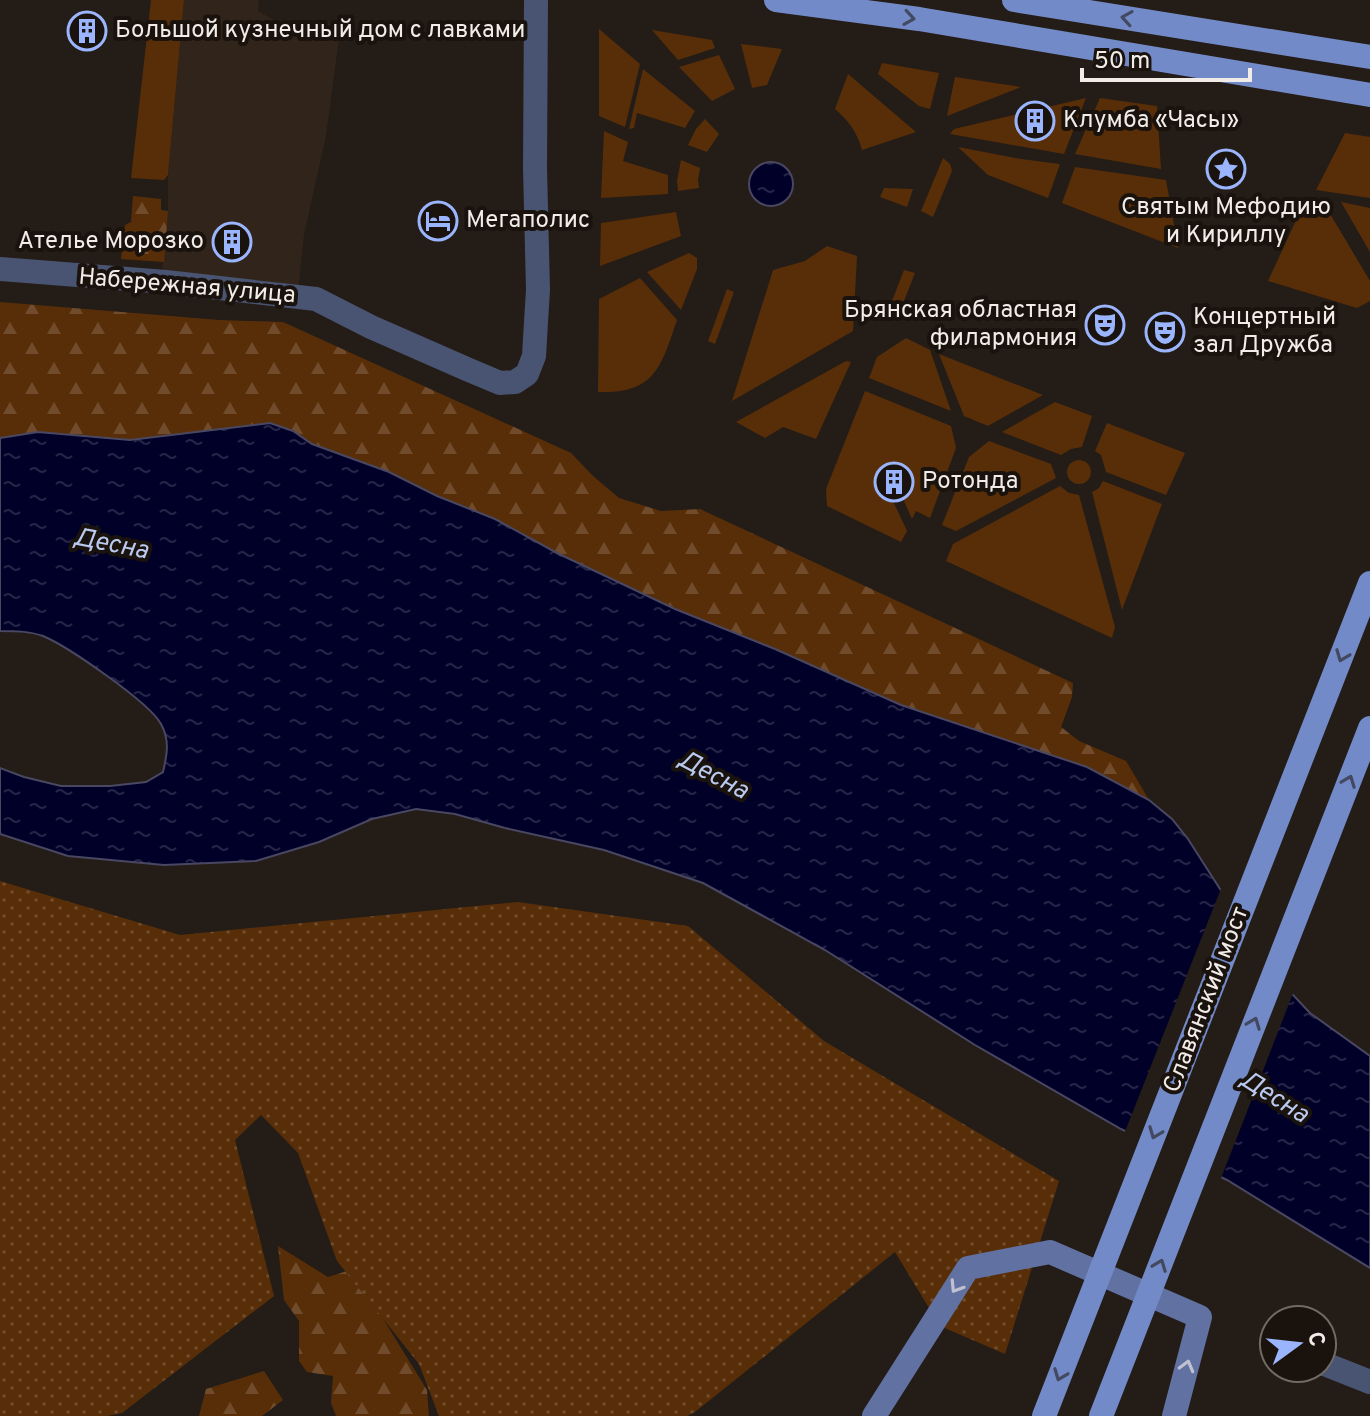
<svg xmlns="http://www.w3.org/2000/svg" width="1370" height="1416" font-family="Overpass,sans-serif">
<style>
.built{fill:#31241a}
.grass{fill:#582e08}
.forest{fill:url(#forest-firs)}
.garden{fill:url(#garden-dots)}
.water{fill:url(#water-ripples);stroke:#494762;stroke-width:2}
.pier{fill:#241c16}
.lines{fill:none;stroke-linecap:round;stroke-linejoin:round}
.street{stroke:#495472;stroke-width:24}
.secondary{stroke:#6172a2;stroke-width:24}
.primary{stroke:#738ac8;stroke-width:24}
.oneway{stroke:#424961}
.oneway2{stroke:#bfc1d0}
.labels{text-anchor:middle;dominant-baseline:central;stroke-width:8;stroke-linejoin:round;paint-order:stroke}
.poi-label{font-size:24px;fill:#f1ece8;stroke:#1a130d;text-anchor:start}
.street-label{font-size:24px;fill:#f1ece8;stroke:#1a130d}
.water-label{font-size:26px;font-style:italic;fill:#bac9f0;stroke:#1a130d}
</style>
<defs>
<pattern id="forest-firs" width="22" height="20" patternUnits="userSpaceOnUse" patternTransform="scale(2)"><rect width="22" height="20" fill="#582e08"/><path d="M5 1l3.5 6h-7zM16 11l3.5 6h-7z" fill="#704c2c"/></pattern>
<pattern id="garden-dots" width="8" height="8" patternUnits="userSpaceOnUse" patternTransform="scale(2)"><rect width="8" height="8" fill="#582e08"/><path d="M2 2h.1M6 6h.1" fill="none" stroke="#704c2c" stroke-width="1.8" stroke-linecap="round"/></pattern>
<pattern id="water-ripples" width="26" height="14" patternUnits="userSpaceOnUse" patternTransform="scale(2)"><rect width="26" height="14" fill="#010028"/><path d="M2 4q2-2 4 0t4 0M15 11q2-2 4 0t4 0" fill="none" stroke="#262547"/></pattern>
</defs>
<rect width="100%" height="100%" fill="#241c16"/>
<!-- built -->
<polygon class="built" points="184,0 259,0 258,11 274,20 341,24 326,136 304,235 298,294 161,282 168,211 168,175"/>
<!-- grass -->
<g class="grass">
<polygon points="151,0 184,0 168,175 164,180 131,178"/>
<polygon points="599,29 640,64 625,127 599,116"/>
<polygon points="652,30 712,40 715,48 678,60"/>
<polygon points="741,44 782,49 767,85 752,88"/>
<polygon points="719,55 735,89 712,101 679,67"/>
<polygon points="882,63 939,73 930,109 919,106 878,74"/>
<polygon points="643,69 695,111 685,128 637,113 634,128 629,129"/>
<path d="M 848,74 L 916,132 L 862,150 C 857,132 849,121 835,109 Z"/>
<polygon points="955,77 1021,87 947,116"/>
<polygon points="1086,98 1064,154 950,134 954,129"/>
<polygon points="1100,98 1157,106 1161,169 1075,154"/>
<polygon points="705,119 719,134 707,152 688,145 696,129"/>
<polygon points="604,131 628,142 623,161 668,175 668,194 601,198"/>
<polygon points="1345,133 1370,137 1370,198 1316,190"/>
<polygon points="958,147 1021,159 1060,164 1048,198 988,175"/>
<polygon points="943,158 950,164 952,171 933,217 921,211"/>
<polygon points="681,160 700,168 698,180 699,188 678,191 677,181"/>
<polygon points="1075,167 1166,180 1178,248 1062,203"/>
<polygon points="884,188 913,189 907,207 880,197"/>
<polygon points="1305,201 1326,207 1370,281 1370,301 1357,308 1268,281"/>
<polygon points="1341,202 1370,208 1370,252"/>
<polygon points="676,212 681,236 600,266 601,223"/>
<polygon points="827,246 857,256 853,331 732,401 773,270 805,261"/>
<polygon points="689,253 697,258 697,269 681,310 647,272"/>
<polygon points="904,270 915,273 900,311 885,319"/>
<path d="M 640,278 L 677,320 C 661,367 655,394 598,392 L 599,299 Z"/>
<polygon points="727,289 734,292 715,344 708,341"/>
<polygon points="906,338 930,350 951,411 869,378 877,357"/>
<polygon points="939,354 1043,395 988,426 964,416"/>
<polygon points="846,361 851,362 816,439 783,427 765,438 736,422"/>
<path d="M 865,391 L 951,426 L 956,448 L 930,518 L 916,511 L 912,519 L 904,501 C 911,492 917,483 911,472 C 894,444 851,484 893,501 L 907,531 L 901,542 L 827,506 L 826,489 Z"/>
<polygon points="1055,402 1092,416 1082,447 1071,449 1061,455 1002,432"/>
<polygon points="1107,423 1185,453 1166,495 1106,472 1101,455 1095,451"/>
<polygon points="989,441 1051,464 1056,478 956,531 942,525 969,457"/>
<circle cx="1079" cy="472" r="12"/>
<polygon points="1103,481 1162,504 1122,610 1092,492 1099,488"/>
<polygon points="1060,486 1069,493 1079,495 1115,627 1112,638 946,561 953,544"/>
</g>
<!-- forest -->
<g class="forest">
<polygon points="133,196 161,199 161,210 168,211 164,262 121,259 125,225 131,222"/>
<polygon points="0,302 219,320 283,322 571,453 593,476 619,498 661,511 700,509 1073,683 1072,697 1061,727 1079,741 1126,761 1149,800 1087,767 901,705 775,649 675,609 557,553 495,519 437,496 389,472 312,444 293,431 270,423 130,440 38,432 0,438"/>
<polygon points="278,1246 328,1277 363,1266 382,1317 427,1390 429,1416 336,1416 331,1403 333,1376 307,1372 299,1361 299,1321 284,1300"/>
<polygon points="264,1371 283,1400 262,1416 199,1416 206,1389"/>
</g>
<!-- garden -->
<polygon class="garden" points="0,881 180,935 518,902 688,926 824,1041 1059,1181 1005,1354 940,1326 895,1252 695,1412 687,1416 439,1416 419,1364 337,1261 298,1153 261,1115 235,1140 274,1296 122,1413 107,1416 0,1416"/>
<!-- water -->
<g class="water">
<circle cx="771" cy="184" r="22"/>
<path d="M 270,423 L 293,431 L 312,444 L 389,472 L 437,496 L 495,519 L 557,553 L 675,609 L 775,649 L 901,705 L 1087,767 L 1149,800 L 1172,819 L 1188,839 L 1277,978 L 1310,1013 L 1370,1056 L 1370,1268 L 1227,1180 L 1121,1129 L 975,1045 L 825,950 L 703,883 L 604,850 L 505,828 L 455,814 L 416,809 L 372,819 L 319,842 L 256,861 L 164,865 L 68,856 L 0,834 L 0,768 L 24,777 L 61,786 L 110,786 L 146,782 L 163,772 C 167,755 170,740 161,724 C 149,702 67,646 43,636 C 29,631 14,631 0,631 L 0,438 L 38,432 L 130,440 Z"/>
</g>
<!-- pier -->
<polygon class="pier" points="1222,886 1280,976 1294,991 1220,1181 1124,1134"/>
<g class="lines">
<!-- street -->
<g class="street">
<polyline points="0,269 166,282 316,299 371,327 469,370 500,383 515,382 527,374 534,356 536,322 538,290 535,168 536,0"/>
<polyline points="1322,1363 1370,1382"/>
</g>
<!-- secondary -->
<polyline class="secondary" points="874,1416 968,1268 1050,1252 1200,1317 1174,1416"/>
<!-- primary -->
<g class="primary">
<polyline points="776,0 919,19 1370,95"/>
<polyline points="1014,0 1370,57"/>
<polyline points="1044,1416 1370,583"/>
<polyline points="1101,1416 1370,728"/>
</g>
</g>
<!-- one-way arrows -->
<defs><path id="oneway-chevron" d="M-2-3.5L2.5 0L-2 3.5" fill="none" stroke-width="1.6" stroke-linecap="round" stroke-linejoin="round" transform="scale(2)"/></defs>
<g class="oneway">
<use href="#oneway-chevron" transform="translate(909 18) rotate(9)"/>
<use href="#oneway-chevron" transform="translate(1127 18) rotate(-171)"/>
<use href="#oneway-chevron" transform="translate(1342 656) rotate(111)"/>
<use href="#oneway-chevron" transform="translate(1349 781) rotate(-69)"/>
<use href="#oneway-chevron" transform="translate(1254 1023) rotate(-69)"/>
<use href="#oneway-chevron" transform="translate(1155 1133) rotate(111)"/>
<use href="#oneway-chevron" transform="translate(1160 1265) rotate(-69)"/>
<use href="#oneway-chevron" transform="translate(1060 1375) rotate(111)"/>
</g>
<g class="oneway2">
<use href="#oneway-chevron" transform="translate(956 1287) rotate(122)"/>
<use href="#oneway-chevron" transform="translate(1187 1366) rotate(-75)"/>
</g>
<!-- icons -->
<defs>
<symbol id="building-ring" viewBox="-11 -11 22 22"><circle r="9.5" fill="#1a130d" stroke="#9ab5fd" stroke-width="1.5"/><path d="M-4-6H4V6H1V3H-1V6H-4ZM-2.5-4.3h1.7v1.8h-1.7ZM.8-4.3h1.7v1.8H.8ZM-2.5-1h1.7V.8h-1.7ZM.8-1h1.7V.8H.8Z" fill="#9ab5fd"/></symbol>
<symbol id="sight-ring" viewBox="-11 -11 22 22"><circle r="9.5" fill="#1a130d" stroke="#9ab5fd" stroke-width="1.5"/><path d="M0-6L1.8-2.2L6-1.7L2.9 1.2L3.7 5.4L0 3.3L-3.7 5.4L-2.9 1.2L-6-1.7L-1.8-2.2Z" fill="#9ab5fd"/></symbol>
<symbol id="hotel-ring" viewBox="-11 -11 22 22"><circle r="9.5" fill="#1a130d" stroke="#9ab5fd" stroke-width="1.5"/><path d="M-6-4.5h1.5V1H6V5H4.5V3h-9V5H-6ZM-4 0a1.8 1.8 0 1 1 3.6 0ZM.5 0V-2.5h3Q6-2.5 6 0Z" fill="#9ab5fd"/></symbol>
<symbol id="theatre-ring" viewBox="-11 -11 22 22"><circle r="9.5" fill="#1a130d" stroke="#9ab5fd" stroke-width="1.5"/><path d="M-5-5.5Q0-4 5-5.5V0Q5 5 0 6Q-5 5-5 0ZM-3.3-2.5H-1v1.5H-3.3ZM1-2.5H3.3v1.5H1ZM-2.8 1Q0 5.5 2.8 1Z" fill="#9ab5fd"/></symbol>
</defs>
<g fill-rule="evenodd">
<use href="#building-ring" x="65" y="9" width="44" height="44"/>
<use href="#building-ring" x="1013" y="99" width="44" height="44"/>
<use href="#sight-ring" x="1204" y="147" width="44" height="44"/>
<use href="#hotel-ring" x="416" y="199" width="44" height="44"/>
<use href="#building-ring" x="210" y="220" width="44" height="44"/>
<use href="#theatre-ring" x="1083" y="303" width="44" height="44"/>
<use href="#theatre-ring" x="1143" y="310" width="44" height="44"/>
<use href="#building-ring" x="872" y="460" width="44" height="44"/>
</g>
<g class="labels">
<!-- poi labels -->
<g class="poi-label">
<text x="115" y="31">Большой кузнечный дом с лавками</text>
<text x="1063" y="121">Клумба «Часы»</text>
<text x="1226" y="208" text-anchor="middle">Святым Мефодию<tspan x="1226" dy="28">и Кириллу</tspan></text>
<text x="466" y="221">Мегаполис</text>
<text x="204" y="242" text-anchor="end">Ателье Морозко</text>
<text x="1077" y="311" text-anchor="end">Брянская областная<tspan x="1077" dy="28">филармония</tspan></text>
<text x="1193" y="318">Концертный<tspan x="1193" dy="28">зал Дружба</tspan></text>
<text x="922" y="482">Ротонда</text>
</g>
<!-- street labels -->
<g class="street-label">
<text transform="translate(187 287) rotate(5)">Набережная улица</text>
<text transform="translate(1207 1000) rotate(-69)">Славянский мост</text>
</g>
<!-- water labels -->
<g class="water-label">
<text transform="translate(111 545) rotate(11)">Десна</text>
<text transform="translate(713 776) rotate(28)">Десна</text>
<text transform="translate(1274 1098) rotate(32)">Десна</text>
</g>
</g>
<!-- north arrow -->
<g transform="translate(1298 1344) rotate(75)"><circle r="38" fill="#1a130d" stroke="#706a65" stroke-width="2"/>
<path d="M0-6L14 30L0 20L-14 30Z" fill="#9ab5fd"/>
<text y="-12" font-size="22" font-weight="bold" text-anchor="middle" fill="#f1ece8">С</text>
</g>
<!-- scale -->
<path d="M1082 68v12h168v-12" fill="none" stroke="#f1ece8" stroke-width="4"/>
<text x="1094" y="68" font-size="24" fill="#f1ece8" stroke="#1a130d" stroke-width="6" paint-order="stroke">50 m</text>
</svg>
